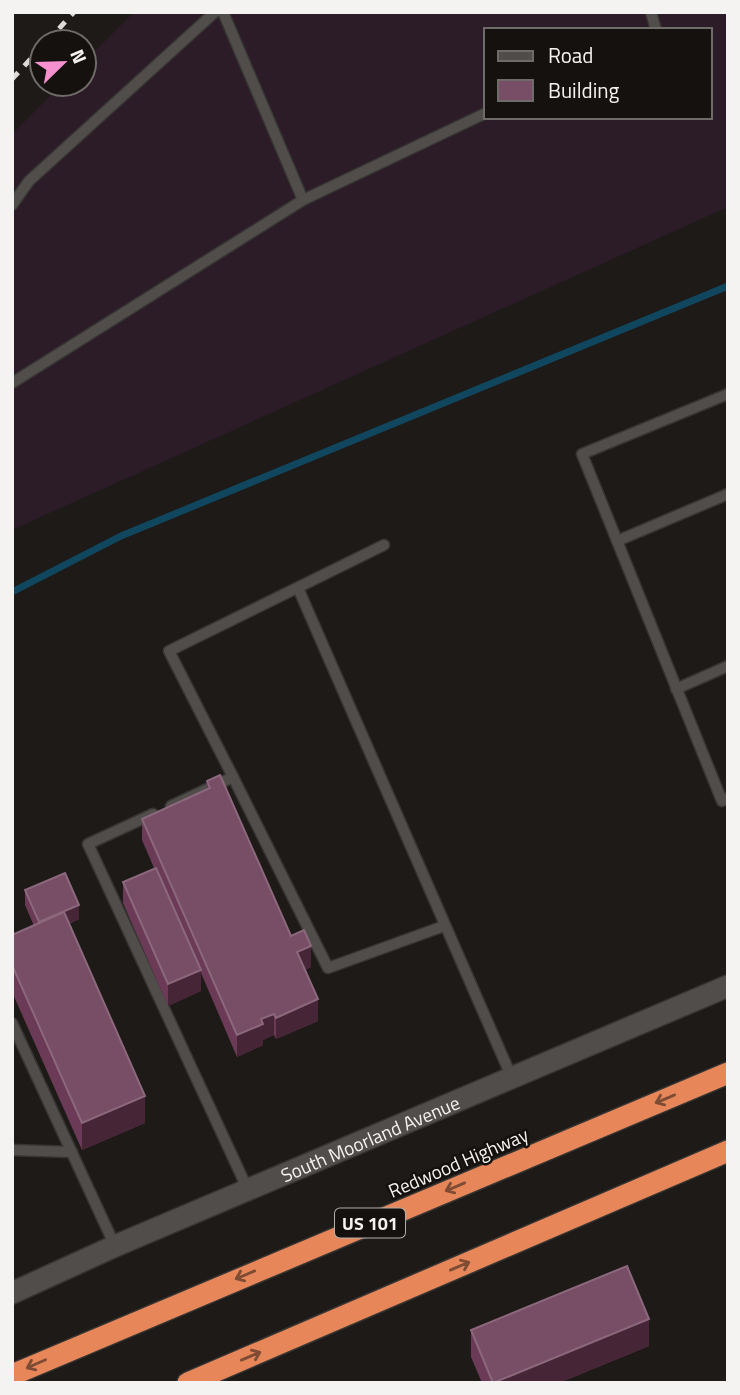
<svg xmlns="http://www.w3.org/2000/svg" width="740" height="1395" font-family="'Titillium Web',sans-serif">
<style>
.industrial{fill:#2b1c27;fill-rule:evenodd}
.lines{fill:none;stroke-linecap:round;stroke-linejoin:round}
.stream{stroke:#10475f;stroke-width:7}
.lane-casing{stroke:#373533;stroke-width:13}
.street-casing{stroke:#373533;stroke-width:24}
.highway-casing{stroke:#373533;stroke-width:24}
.lane{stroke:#514d4b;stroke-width:10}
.street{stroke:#514d4b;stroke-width:21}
.highway{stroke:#e78658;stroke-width:21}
.rail{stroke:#dcd9d7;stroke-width:5;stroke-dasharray:9 9;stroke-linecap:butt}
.wall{fill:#6a3a56}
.shaded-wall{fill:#452536}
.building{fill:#784e66;stroke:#8c687c;stroke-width:2}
.oneway{stroke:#7e4c34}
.labels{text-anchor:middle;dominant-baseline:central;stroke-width:5;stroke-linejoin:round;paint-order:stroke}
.shield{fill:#14110f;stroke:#b2afad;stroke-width:2}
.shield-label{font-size:18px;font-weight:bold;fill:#f5f3f1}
.street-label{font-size:19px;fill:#f5f3f1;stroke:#14110f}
</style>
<rect width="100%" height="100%" fill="#1d1a18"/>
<!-- industrial -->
<path class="industrial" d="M 134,12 L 728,12 L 728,207 L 12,530 L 12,134 L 62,84 L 84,84 L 84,62 ZM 486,30 L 710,30 L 710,117 L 486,117 Z"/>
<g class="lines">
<!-- stream -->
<polyline class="stream" points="12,592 121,536 728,286"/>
<defs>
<g id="lane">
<polyline points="223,12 303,200"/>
<polyline points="651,12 656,30"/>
<polyline points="12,205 29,181 215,12"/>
<polyline points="12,383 303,200 486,113"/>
<polyline points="728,394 582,454 722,801 728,798"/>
<polyline points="617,541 728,494"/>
<polyline points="298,588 512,1078"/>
<polyline points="676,689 728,666"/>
<polyline points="233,777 328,968 444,926"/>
<polyline points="171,806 233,777 169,651 384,545"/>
<polyline points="153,814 88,844 248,1190"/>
<polyline points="12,1023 115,1246"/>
<polyline points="12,1150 72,1152"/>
</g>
<g id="street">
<path id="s1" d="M 12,1293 L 115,1246 L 728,986"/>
</g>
<g id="highway">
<polyline points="12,1375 728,1073"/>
<polyline points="188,1383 728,1151"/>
</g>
</defs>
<!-- lane casing -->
<use href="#lane" class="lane-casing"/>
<!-- street casing -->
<use href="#street" class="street-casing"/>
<!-- highway casing -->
<use href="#highway" class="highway-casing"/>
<!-- lane -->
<use href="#lane" class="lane"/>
<!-- street -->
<use href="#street" class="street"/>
<!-- highway -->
<use href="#highway" class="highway"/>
<!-- rail -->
<g class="rail">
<polyline points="47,42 74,12"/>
<polyline points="12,79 42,47"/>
</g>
</g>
<!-- wall -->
<g class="wall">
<polygon points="207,781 291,936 311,967 305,970 318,1021 276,1039 274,1035 263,1040 263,1045 237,1057 201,973 201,991 168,1006 123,903 123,882 154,868 142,840 142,819 207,790"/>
<polygon points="25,890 79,919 69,924 145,1123 82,1150 12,992 12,935 34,926 25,905"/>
<polygon points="471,1330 649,1346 559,1383 482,1383 471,1357"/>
</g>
<!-- shaded-wall -->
<g class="shaded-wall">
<polygon points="79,905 79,919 39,937 39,922"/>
<polygon points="311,946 311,967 297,974 297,952"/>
<polygon points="201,970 201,991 168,1006 168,984"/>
<polygon points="318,999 318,1021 276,1039 276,1018"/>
<polygon points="274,1014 274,1035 263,1040 263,1045 237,1057 237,1035 261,1019"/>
<polygon points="145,1096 145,1123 82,1150 82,1123"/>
<polygon points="649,1319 649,1346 559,1383 493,1383"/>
</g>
<!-- building -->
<g class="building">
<polygon points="220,775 291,936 304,930 311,946 297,952 318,999 276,1018 274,1014 261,1019 263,1024 237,1035 142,819 210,788 207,781"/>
<polygon points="156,868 201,970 168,984 123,882"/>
<polygon points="65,873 79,905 39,922 25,890"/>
<polygon points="64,912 145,1096 82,1123 12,965 12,935"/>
<polygon points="627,1266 649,1319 493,1383 471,1330"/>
</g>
<!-- one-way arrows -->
<defs><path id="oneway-shaft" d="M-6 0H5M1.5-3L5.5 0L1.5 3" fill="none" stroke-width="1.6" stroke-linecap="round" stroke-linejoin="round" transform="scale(1.75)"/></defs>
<g class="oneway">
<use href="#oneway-shaft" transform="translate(665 1099) rotate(157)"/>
<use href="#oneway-shaft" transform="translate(455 1187) rotate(157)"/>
<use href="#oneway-shaft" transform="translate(460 1266) rotate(-23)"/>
<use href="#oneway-shaft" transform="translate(245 1275) rotate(157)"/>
<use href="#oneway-shaft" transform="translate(251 1356) rotate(-23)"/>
<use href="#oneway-shaft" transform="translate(36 1364) rotate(156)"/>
</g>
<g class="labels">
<!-- shield labels -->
<rect class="shield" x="335" y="1208.5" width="70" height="29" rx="5"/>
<g class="shield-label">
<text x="370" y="1223">US 101</text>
</g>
<!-- street labels -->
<g class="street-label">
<text stroke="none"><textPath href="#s1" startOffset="390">South Moorland Avenue</textPath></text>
<text transform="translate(458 1162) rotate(-23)">Redwood Highway</text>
</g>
</g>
<!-- border -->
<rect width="740" height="1395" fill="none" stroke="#f5f3f1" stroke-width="28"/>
<!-- legend -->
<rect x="484" y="28" width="228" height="91" fill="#14110f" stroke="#6e6b69" stroke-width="2"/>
<rect x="498" y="51" width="35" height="10" fill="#514d4b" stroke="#6e6b69" stroke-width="2"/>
<text x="548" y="63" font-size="21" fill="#f5f3f1">Road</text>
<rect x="498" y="80" width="35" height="21" fill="#784e66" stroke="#6e6b69" stroke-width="2"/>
<text x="548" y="98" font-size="21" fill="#f5f3f1">Building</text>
<!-- north arrow -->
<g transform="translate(63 63) rotate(67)"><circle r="33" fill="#14110f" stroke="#6e6b69" stroke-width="2"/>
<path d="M0-5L12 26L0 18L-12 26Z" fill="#f690cf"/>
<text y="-10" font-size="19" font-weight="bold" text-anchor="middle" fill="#f5f3f1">N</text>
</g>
</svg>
